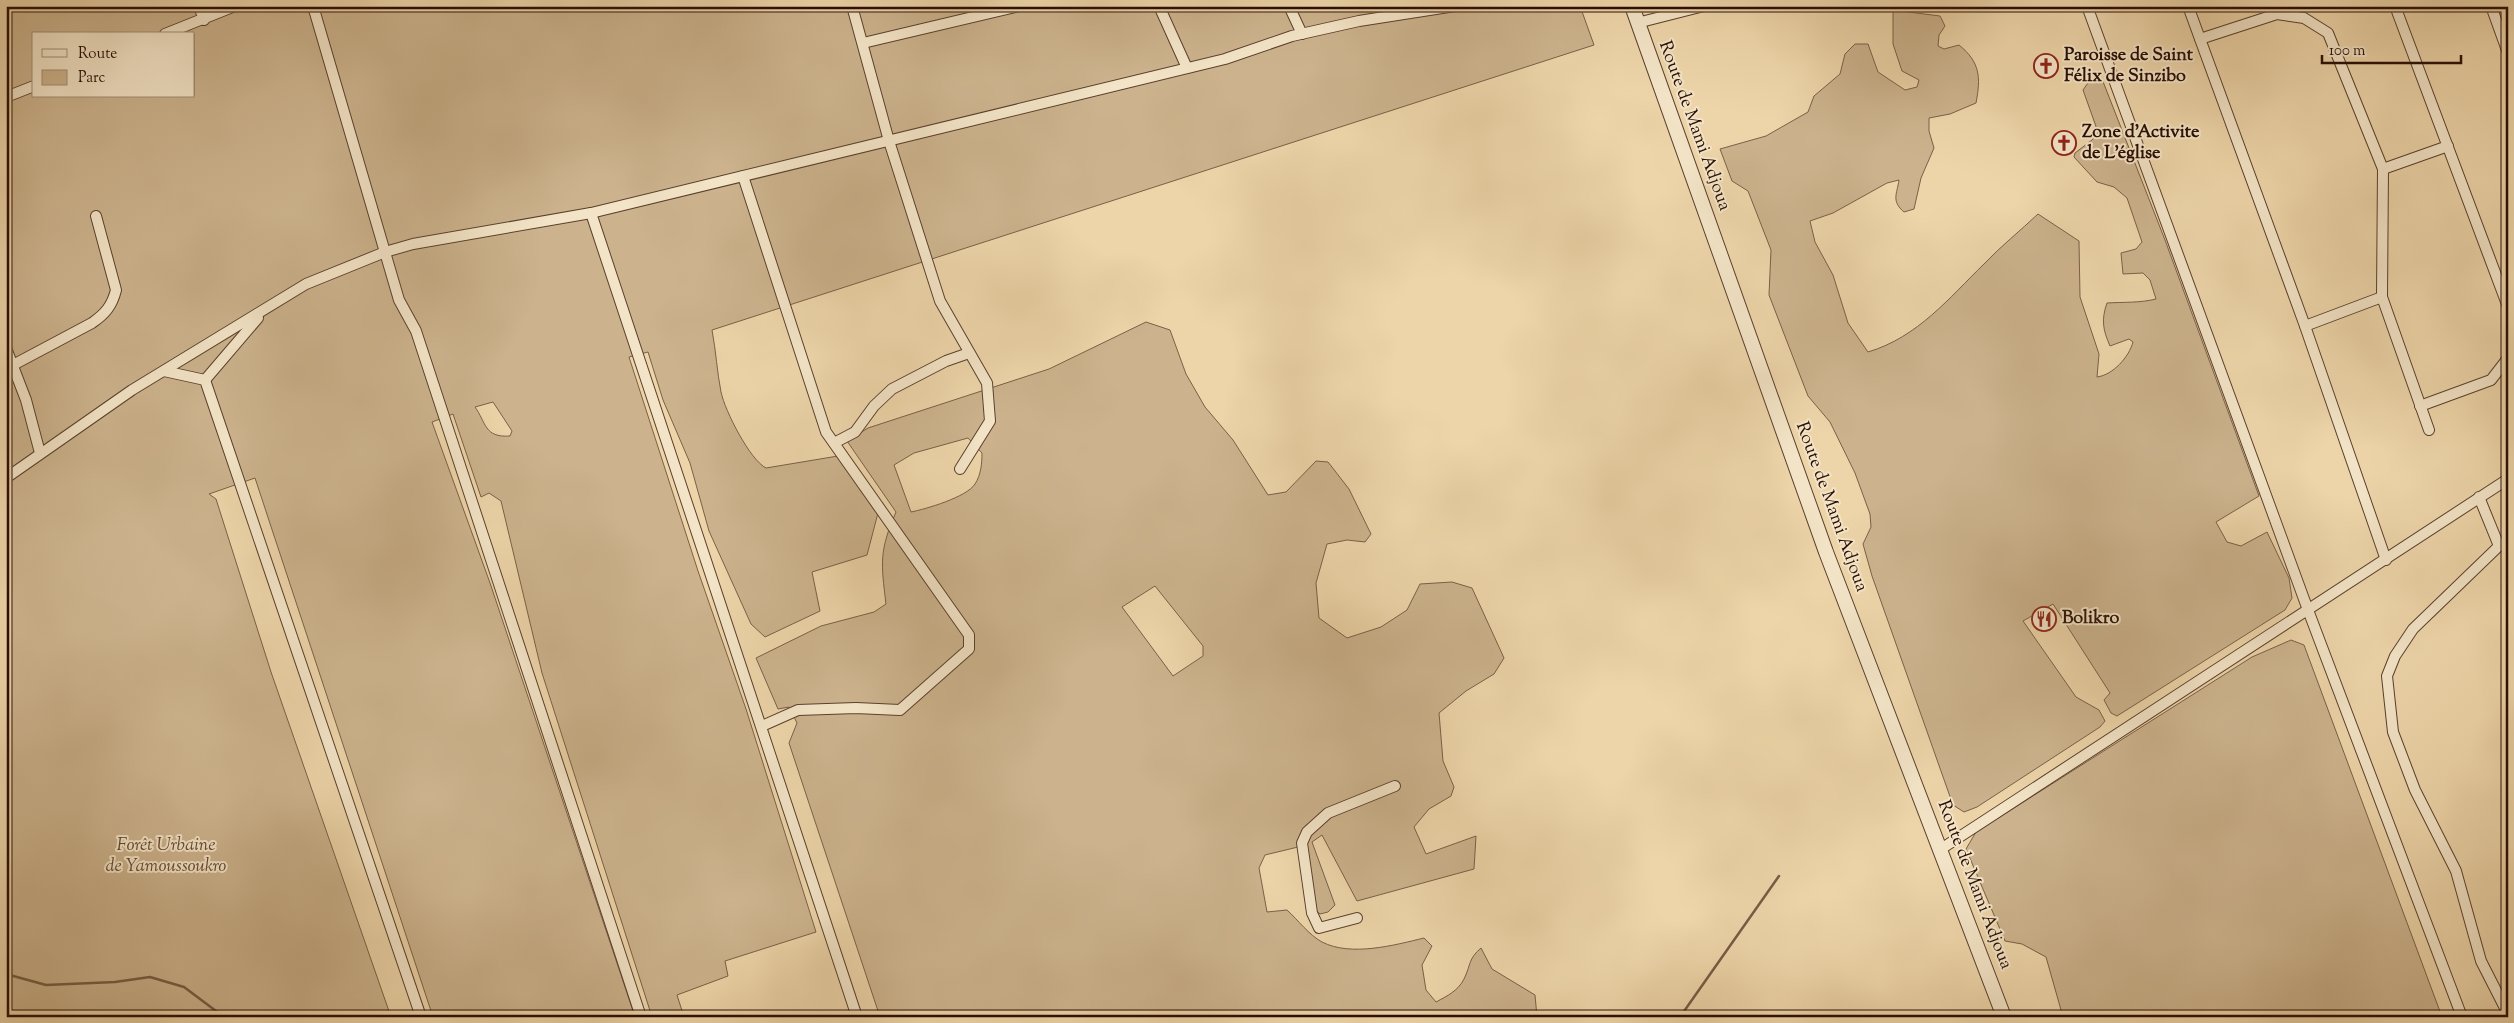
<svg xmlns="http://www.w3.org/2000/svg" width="2514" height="1023" font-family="'Sorts Mill Goudy',serif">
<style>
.green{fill:#ccb38d;stroke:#7a6048;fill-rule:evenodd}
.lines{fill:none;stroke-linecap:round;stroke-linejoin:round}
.stream{stroke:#765d45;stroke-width:2.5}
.minor-casing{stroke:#5a402d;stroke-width:12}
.tertiary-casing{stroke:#5a402d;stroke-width:16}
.minor{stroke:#f3e4c7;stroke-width:10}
.tertiary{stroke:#f3e4c7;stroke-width:14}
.labels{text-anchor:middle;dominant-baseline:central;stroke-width:4;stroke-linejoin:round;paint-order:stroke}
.poi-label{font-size:18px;font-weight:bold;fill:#290e04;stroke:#f3e4c7;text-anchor:start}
.street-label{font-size:18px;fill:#290e04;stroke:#f3e4c7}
.park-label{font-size:18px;font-style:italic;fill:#624834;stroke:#f3e4c7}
</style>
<rect width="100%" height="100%" fill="#edd5a9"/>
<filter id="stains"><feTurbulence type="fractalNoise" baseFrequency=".004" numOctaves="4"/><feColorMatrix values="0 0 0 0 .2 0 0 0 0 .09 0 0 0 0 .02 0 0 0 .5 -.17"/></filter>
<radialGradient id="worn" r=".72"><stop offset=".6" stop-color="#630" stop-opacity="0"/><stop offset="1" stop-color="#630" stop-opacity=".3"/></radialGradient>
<!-- green -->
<g class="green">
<path d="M 6,6 L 1580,6 L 1594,45 L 712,330 C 716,351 717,372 721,392 C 725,411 750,460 766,468 L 838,456 L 878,513 L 867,555 L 812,572 L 820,611 L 765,637 L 751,624 L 709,531 L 690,463 L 663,400 L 648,352 L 629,357 L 698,571 L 746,709 L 816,932 L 725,961 L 728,976 L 677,995 L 684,1017 L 652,1017 L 542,673 L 501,501 L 489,493 L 481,497 L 453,414 L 432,422 L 490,583 L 635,1017 L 433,1017 L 255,478 L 209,494 L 216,499 L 271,672 L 391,1017 L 6,1017 ZM 34,34 L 194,34 L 194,96 L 34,96 ZM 493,402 L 512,431 L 510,436 C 484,438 486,422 475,407 Z"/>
<path d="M 1893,10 L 1940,16 L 1945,26 L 1939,35 L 1938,46 L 1944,49 L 1959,45 C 1980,62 1981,77 1976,103 L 1950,114 L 1929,118 L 1929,131 L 1934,148 L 1921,178 L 1914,209 L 1904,212 C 1891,201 1897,194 1899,180 L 1887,183 L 1833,213 L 1810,221 L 1815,242 L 1833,275 L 1848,323 L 1868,352 C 1918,337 1949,298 1984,264 C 2001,246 2020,231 2038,214 L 2079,241 L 2080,297 L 2099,354 L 2097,377 C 2113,375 2129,357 2133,342 L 2129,339 L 2110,346 C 2103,330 2101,320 2107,303 C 2123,302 2140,303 2156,299 L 2150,280 L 2143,273 L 2123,274 L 2121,253 L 2136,249 L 2142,242 L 2127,198 L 2114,187 L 2097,182 L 2074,157 L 2075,153 L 2092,140 L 2098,132 L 2083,90 L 2090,80 L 2102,79 L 2165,240 L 2259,496 L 2216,522 L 2227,542 L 2241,546 L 2267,532 L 2289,578 L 2292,598 L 2285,610 L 2117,716 L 2111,713 L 2104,700 L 2110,693 L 2053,604 L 2023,621 L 2076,697 L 2099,710 L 2105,721 L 2100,727 L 1977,807 L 1964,812 L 1953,805 L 1872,576 L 1863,544 L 1871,527 L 1870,514 L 1855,473 L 1830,422 L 1808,396 L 1769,295 L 1771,250 L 1748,191 L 1732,181 L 1720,149 L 1766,136 L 1808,112 L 1814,96 L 1840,74 L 1845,54 L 1855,44 L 1868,44 L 1878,72 L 1905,90 L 1917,87 L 1919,80 L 1902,71 L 1893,44 Z"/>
<path d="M 1146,322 L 1170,330 L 1186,374 L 1205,407 L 1233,440 L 1268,495 L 1286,492 L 1316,461 L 1328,462 L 1349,489 L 1371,534 L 1365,542 L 1347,540 L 1327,544 L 1316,583 L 1319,618 L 1347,638 L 1381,627 L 1407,610 L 1420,584 L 1452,582 L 1472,588 L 1504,658 L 1494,674 L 1466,691 L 1439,713 L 1443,761 L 1454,787 L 1451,796 L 1429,809 L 1414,827 L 1426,854 L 1476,836 L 1474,869 L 1357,901 L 1322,835 L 1312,842 L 1335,905 L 1328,912 L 1320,914 L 1315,909 L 1298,847 L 1265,855 L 1259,868 L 1267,912 L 1287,910 C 1298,920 1309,935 1322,942 C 1351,957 1395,945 1424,938 L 1432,946 L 1422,965 L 1426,990 L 1436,1002 C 1447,996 1458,991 1464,979 C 1471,965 1468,959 1481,948 L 1492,969 L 1535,995 L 1537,1017 L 880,1017 L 789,743 L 797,723 L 789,707 L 778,709 L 756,658 L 821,626 L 874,612 L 886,604 C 881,563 879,551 896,512 L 847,441 L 868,428 L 1049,369 ZM 968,438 L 982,453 C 982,463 981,475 975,484 C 967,497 926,509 911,512 L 894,465 L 914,453 ZM 1155,586 L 1203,646 L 1203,656 L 1173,676 L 1122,607 Z"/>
<polygon points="2291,640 2304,645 2442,1017 2063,1017 2046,957 2022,944 2005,941 1966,849 1976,832 2252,657"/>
</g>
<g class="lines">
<!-- stream -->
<g class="stream">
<polyline points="6,974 46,985 115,982 150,977 184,987 224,1017"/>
<polyline points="1680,1017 1779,876"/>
</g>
<defs>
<g id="minor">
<polyline points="199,6 204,20"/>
<polyline points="313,6 399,300 416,331 641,1017"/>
<polyline points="852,6 889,141 940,301 987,383 990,421 960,469"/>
<polyline points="1159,6 1187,68"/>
<polyline points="1289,6 1302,34"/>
<polyline points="2087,6 2308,610 2462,1017"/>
<polyline points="2188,6 2305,326 2386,560"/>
<polyline points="2395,6 2508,307"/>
<polyline points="2491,6 2508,53"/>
<polyline points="1637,23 1704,6"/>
<polyline points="165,34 235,6"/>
<polyline points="2200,39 2277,14 2304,18 2328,33 2383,169 2382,297 2429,430"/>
<polyline points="863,43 1019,6"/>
<polyline points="6,97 34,86"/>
<polyline points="2383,169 2448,146"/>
<polyline points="743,176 826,432 969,635 969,649 900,710 856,708 798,710 762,726"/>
<polyline points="591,213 857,1017"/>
<polyline points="2305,326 2382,297"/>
<polyline points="6,348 26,400 40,453"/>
<path d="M 13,365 L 92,323 C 105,314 112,306 116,290 L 96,216"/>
<polyline points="164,371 205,380 421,1017"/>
<polyline points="205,380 258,318"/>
<polyline points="2420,406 2491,380 2508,358"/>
<polyline points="834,443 855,432 874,406 892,389 946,361 969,353"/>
<polyline points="6,478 132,390 306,284 385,252 413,244 591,213 1225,59 1292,36 1359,21 1455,6"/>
<polyline points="2479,497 2499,546"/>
<polyline points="2508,543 2499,546 2413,629 2395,656 2387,676 2393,732 2415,790 2456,871 2481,961 2508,1014"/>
<polyline points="1941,849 2508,479"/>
<polyline points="1357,918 1319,928 1312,913 1302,843 1307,832 1328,813 1395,786"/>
</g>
<polyline id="tertiary" points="1632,6 1826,552 2004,1017"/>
</defs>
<!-- minor casing -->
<use href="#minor" class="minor-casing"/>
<!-- tertiary casing -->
<use href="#tertiary" class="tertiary-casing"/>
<!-- minor -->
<use href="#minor" class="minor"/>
<!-- tertiary -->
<use href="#tertiary" class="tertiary"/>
</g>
<!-- icons -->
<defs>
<symbol id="church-ring" viewBox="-11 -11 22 22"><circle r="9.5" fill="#f3e4c7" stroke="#8f2418" stroke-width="1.5"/><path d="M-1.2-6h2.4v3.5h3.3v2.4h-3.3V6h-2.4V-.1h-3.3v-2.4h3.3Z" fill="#8f2418"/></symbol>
<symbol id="restaurant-ring" viewBox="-11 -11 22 22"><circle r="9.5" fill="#f3e4c7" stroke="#8f2418" stroke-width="1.5"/><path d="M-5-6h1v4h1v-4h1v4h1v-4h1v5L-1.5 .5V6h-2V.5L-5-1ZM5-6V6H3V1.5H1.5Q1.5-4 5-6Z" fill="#8f2418"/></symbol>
</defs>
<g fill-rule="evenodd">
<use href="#church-ring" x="2032" y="52" width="28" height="28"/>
<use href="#church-ring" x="2050" y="129" width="28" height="28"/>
<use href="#restaurant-ring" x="2030" y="605" width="28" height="28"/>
</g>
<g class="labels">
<!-- poi labels -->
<g class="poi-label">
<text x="2064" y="56">Paroisse de Saint<tspan x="2064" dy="21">Félix de Sinzibo</tspan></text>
<text x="2082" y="133">Zone d'Activite<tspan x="2082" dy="21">de L'église</tspan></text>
<text x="2062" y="619">Bolikro</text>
</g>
<!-- street labels -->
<g class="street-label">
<text transform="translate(1694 126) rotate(70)">Route de Mami Adjoua</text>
<text transform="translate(1831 507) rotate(70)">Route de Mami Adjoua</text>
<text transform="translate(1974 885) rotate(69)">Route de Mami Adjoua</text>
</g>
<!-- park labels -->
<g class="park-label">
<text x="166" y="846">Forêt Urbaine<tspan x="166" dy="21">de Yamoussoukro</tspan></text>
</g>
</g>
<!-- margin -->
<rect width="2514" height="1023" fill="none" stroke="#edd5a9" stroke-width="25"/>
<rect x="8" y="8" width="2499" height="1008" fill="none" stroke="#290e04" stroke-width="2.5"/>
<rect x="12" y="12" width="2489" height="998" fill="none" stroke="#290e04"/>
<!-- legend -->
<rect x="32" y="32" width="162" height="65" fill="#f3e4c7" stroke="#a28e79"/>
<rect x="42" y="49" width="25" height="8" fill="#f3e4c7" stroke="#a28e79"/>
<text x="78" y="58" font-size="15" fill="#290e04">Route</text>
<rect x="42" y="70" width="25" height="15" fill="#ccb38d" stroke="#a28e79"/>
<text x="78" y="82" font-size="15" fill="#290e04">Parc</text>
<!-- scale -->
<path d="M2322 55v8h139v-8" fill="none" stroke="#290e04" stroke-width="2.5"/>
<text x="2329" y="55" font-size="15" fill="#290e04" stroke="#f3e4c7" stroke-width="4" paint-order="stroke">100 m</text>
<rect width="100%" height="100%" filter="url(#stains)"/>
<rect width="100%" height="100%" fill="url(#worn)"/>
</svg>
